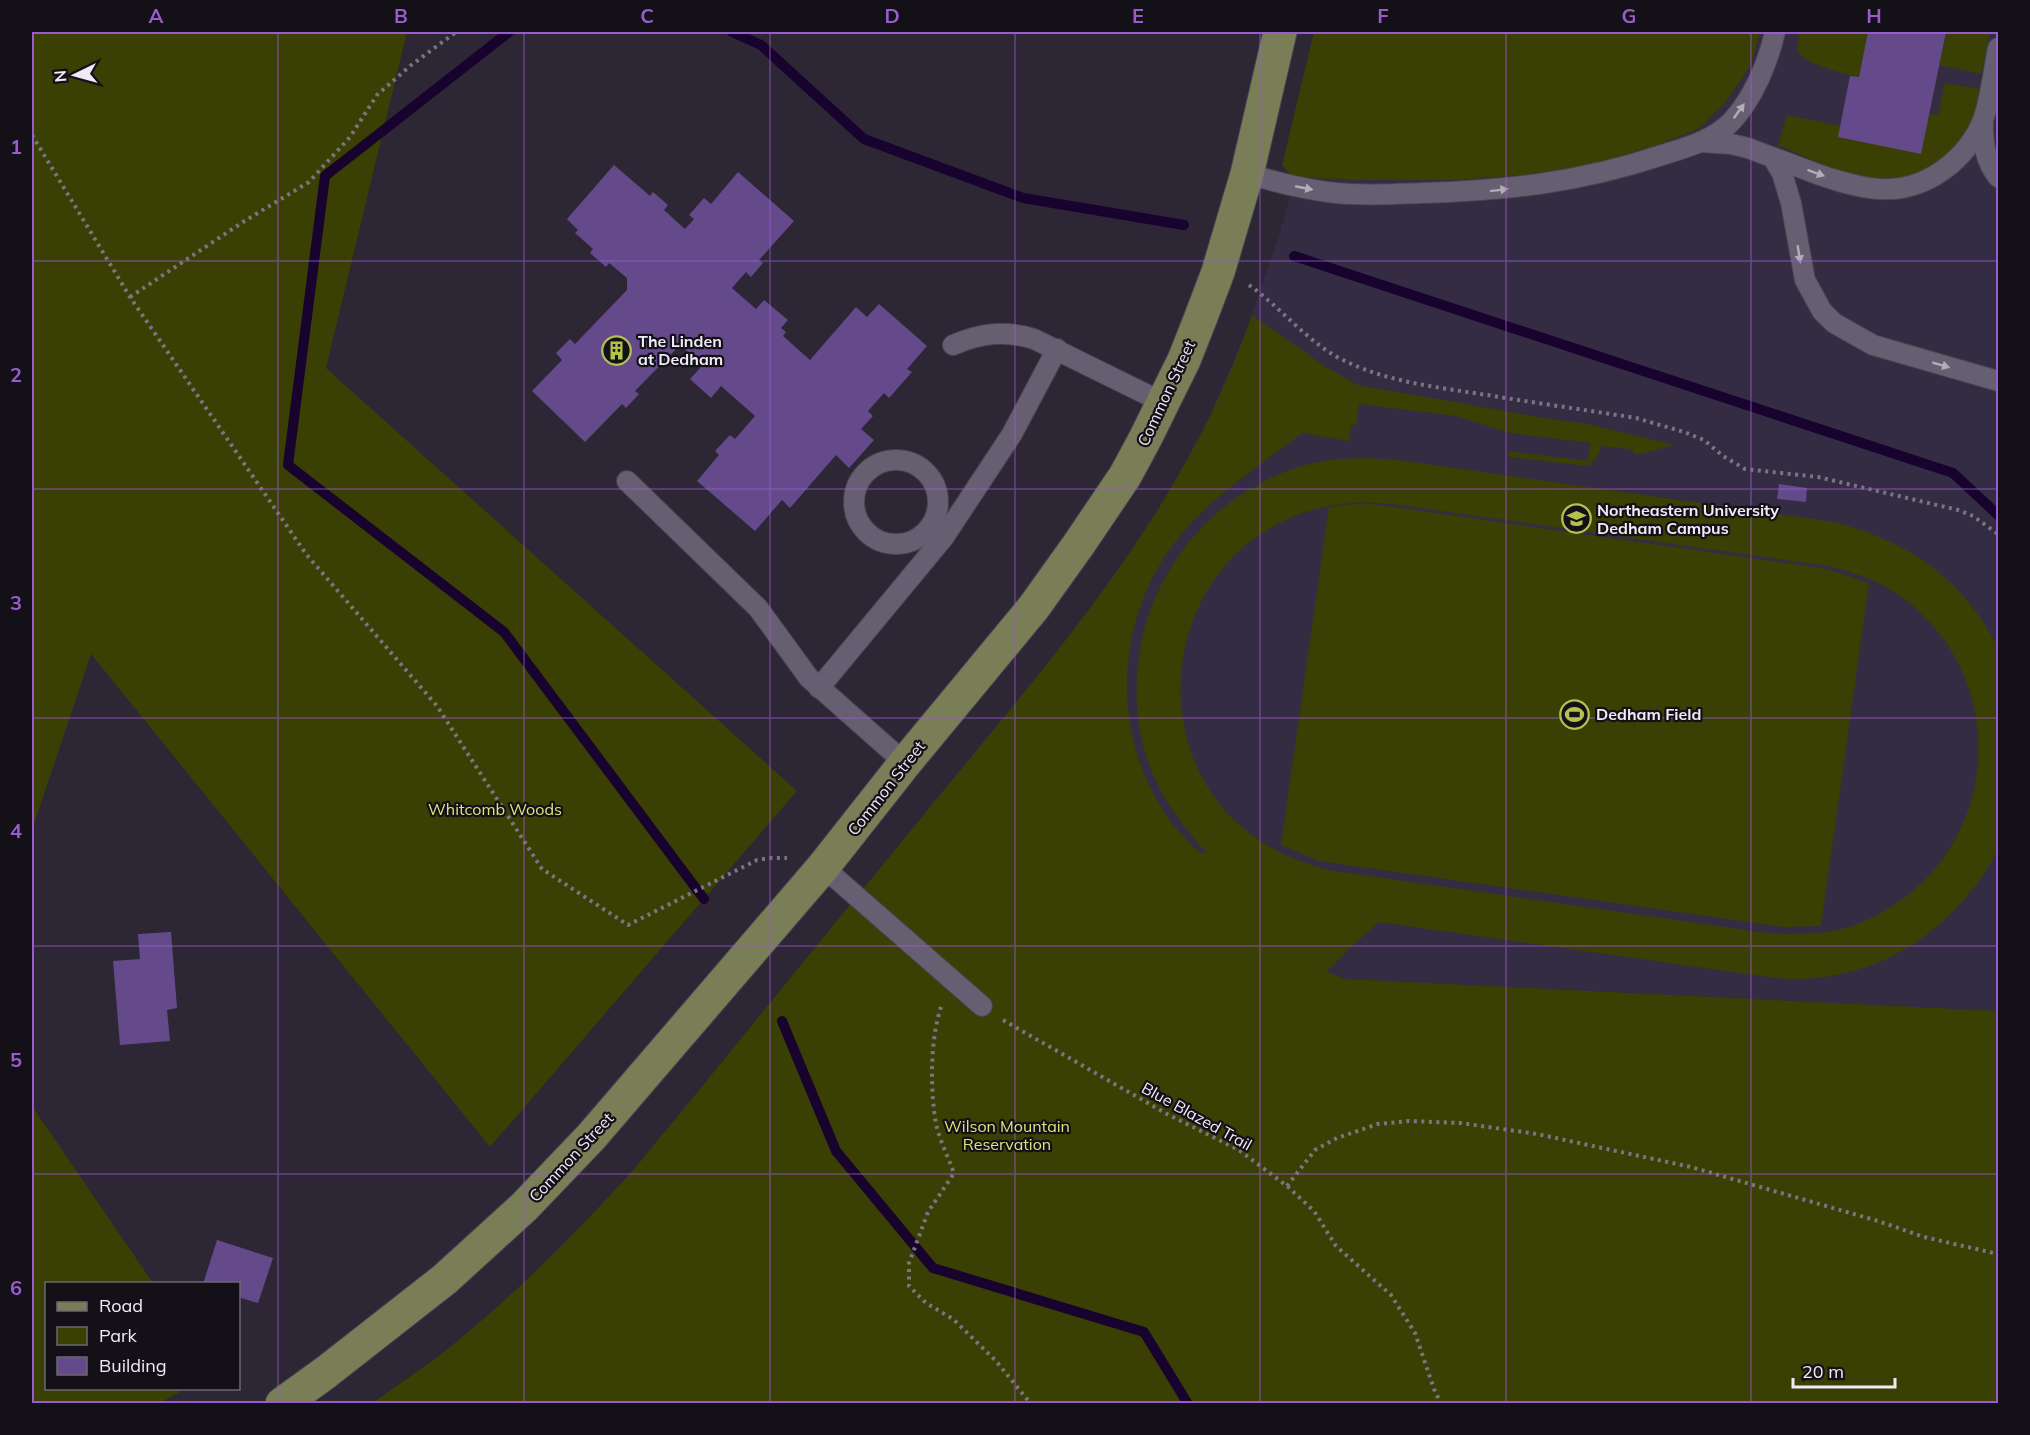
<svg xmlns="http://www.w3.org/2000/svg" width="2030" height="1435" font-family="Mulish,sans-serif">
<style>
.built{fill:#342c42}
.green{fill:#3a4003;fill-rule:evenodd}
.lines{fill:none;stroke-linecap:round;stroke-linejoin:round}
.stream{stroke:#18022e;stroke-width:10}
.building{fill:#654a8b}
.lane-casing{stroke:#494351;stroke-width:22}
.primary-casing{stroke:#494351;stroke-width:35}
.path{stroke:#7a7582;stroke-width:4;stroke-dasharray:3 4.5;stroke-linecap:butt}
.lane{stroke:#655f71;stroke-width:20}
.primary{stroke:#797e57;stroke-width:33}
.oneway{fill:#b1acba}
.grid{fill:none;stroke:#985ccd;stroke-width:1.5;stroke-opacity:0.55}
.labels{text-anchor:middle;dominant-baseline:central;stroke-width:4.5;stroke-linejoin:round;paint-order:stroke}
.poi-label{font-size:16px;font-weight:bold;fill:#efebf6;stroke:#131017;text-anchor:start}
.street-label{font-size:16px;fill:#efebf6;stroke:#131017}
.park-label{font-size:16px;fill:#d8e87b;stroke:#131017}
.neatline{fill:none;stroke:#985ccd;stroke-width:2}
.grid-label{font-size:20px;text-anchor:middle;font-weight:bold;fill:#985ccd}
</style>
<rect width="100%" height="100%" fill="#2c2635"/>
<!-- built -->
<polygon class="built" points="1328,32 1998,32 1998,1011 1345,979 922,816 1070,636 1118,571 1165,500 1207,423 1245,334 1279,236 1305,140"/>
<!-- green -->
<g class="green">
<polygon points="32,32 407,32 326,368 797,791 490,1147 91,654 32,830"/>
<polygon points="1314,32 1760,32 1751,65 1725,103 1698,129 1657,145 1586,166 1523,175 1455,180 1356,180 1292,177 1282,165"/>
<path d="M 1799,32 L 1868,32 L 1859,77 C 1847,75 1801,63 1798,51 C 1796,46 1799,37 1799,32 Z"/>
<polygon points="1946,32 1990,32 1981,74 1939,65"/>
<polygon points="1945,83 1981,89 1969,135 1952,156 1906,179 1870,178 1831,168 1778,145 1787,115 1840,126 1838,136 1929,114 1938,115"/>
<path d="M 1252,315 L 1326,367 L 1358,385 L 1538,417 L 1588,424 L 1674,445 L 1636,455 L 1630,449 L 1602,446 L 1596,458 L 1589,466 L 1509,457 L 1508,451 L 1587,461 L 1591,443 L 1510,433 L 1456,416 L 1359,404 L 1356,425 L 1351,425 L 1349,441 L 1302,433 C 1261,465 1213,495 1180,536 C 1104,627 1109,773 1200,853 L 1207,853 C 1179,823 1155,789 1144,749 C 1113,629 1180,505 1299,467 C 1331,457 1364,457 1398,460 L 1834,522 C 1910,542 1961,577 1998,647 L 1998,850 C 1957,928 1883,979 1793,979 C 1782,979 1771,977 1761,976 L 1378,922 L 1326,971 L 1345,979 L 1998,1011 L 1998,1403 L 371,1404 C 397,1385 425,1367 450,1347 C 517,1293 577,1232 635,1168 C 734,1048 832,926 931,806 C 1058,651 1185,509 1252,315 ZM 1363,502 L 1392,504 L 1828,566 C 1848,571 1866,576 1884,586 C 1924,608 1955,646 1969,689 C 2000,786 1952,888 1857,924 C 1828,935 1797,935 1767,933 L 1327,870 C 1300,862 1276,853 1253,836 C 1145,757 1161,583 1279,523 C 1306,509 1334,504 1363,502 Z"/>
<polygon points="1365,503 1827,569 1869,583 1821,926 1784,927 1319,861 1281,845 1329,507"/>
<polygon points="32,1106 153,1283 46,1284 46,1388 185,1389 160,1403 32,1403"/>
</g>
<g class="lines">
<!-- stream -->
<g class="stream">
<polyline points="509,32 325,176 288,465 504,632 704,899"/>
<polyline points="732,32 761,45 864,139 1023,198 1184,225"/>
<polyline points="1294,256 1953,473 1998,515"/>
<polyline points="782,1021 836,1151 933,1268 1144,1332 1188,1404"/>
</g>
</g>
<!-- building -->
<g class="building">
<polygon points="1868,32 1946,32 1921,154 1838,137 1850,76 1859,77"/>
<polygon points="614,165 650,196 653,192 668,205 664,210 685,229 694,219 689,215 704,198 711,204 738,172 794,221 759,260 763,263 751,277 746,272 732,288 756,309 764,300 788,320 781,328 786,332 783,336 810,360 856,307 867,317 879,304 927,346 907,369 912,372 889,398 884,393 868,411 873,416 861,429 874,440 849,468 836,455 790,508 782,500 755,531 697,481 719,455 715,451 730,435 735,439 755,416 721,386 711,398 690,379 703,365 680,345 635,391 639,394 626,408 622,404 585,442 532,391 562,360 556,353 570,339 575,344 627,290 627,278 609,263 606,267 590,253 593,249 575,233 578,230 567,219"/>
<polygon points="1779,484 1807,488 1806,502 1777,499"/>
<polygon points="171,932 177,1008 167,1010 170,1041 120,1045 113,961 140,959 138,934"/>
<polygon points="217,1240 273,1258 258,1303 238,1297 238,1284 203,1284"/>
</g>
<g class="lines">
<defs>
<g id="lane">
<path d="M 1983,123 C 1983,143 1985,161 1998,177"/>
<path d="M 1700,142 L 1731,144 L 1748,148 C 1771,157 1794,165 1817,174 C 1866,191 1907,201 1951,164 C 1965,152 1976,138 1983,120 C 1991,98 1993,72 1998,48"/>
<polyline points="1773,158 1782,173 1791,203 1805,280 1822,311 1834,323 1873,345 1998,381"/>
<path d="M 1247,174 C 1277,182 1306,190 1336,193 C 1365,196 1394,194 1423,193 C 1504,191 1581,182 1659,156 C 1684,148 1713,141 1732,121 C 1754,97 1768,62 1775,32"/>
<path d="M 953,345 C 981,333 1004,330 1034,339 L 1164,403"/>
<circle cx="896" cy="502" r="42"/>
<polyline points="627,481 758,608 809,678 905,763"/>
<polyline points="819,688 944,537 1012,434 1057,349"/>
<polyline points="823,867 982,1006"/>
</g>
<polyline id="primary" points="282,1404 325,1373 445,1279 524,1207 591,1137 823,867 905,763 1034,607 1079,544 1125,476 1145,439 1184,360 1201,317 1218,272 1247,174 1280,32"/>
</defs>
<!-- lane casing -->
<use href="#lane" class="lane-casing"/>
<!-- primary casing -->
<use href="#primary" class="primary-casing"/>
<!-- path -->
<g class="path">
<polyline points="32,135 130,297 306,554 437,706 542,869 628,925 757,860 770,858 787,858"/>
<path d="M 1249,285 C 1280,307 1304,338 1337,357 C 1384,382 1436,387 1487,395 C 1536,403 1586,410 1636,418 L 1684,432 L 1704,440 L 1723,456 L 1745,469 L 1818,477 L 1958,510 L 1973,516 L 1998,534"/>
<polyline points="130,297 243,222 309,182 350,137 377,95 410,66 456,32"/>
<path d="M 941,1007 C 930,1040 930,1090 936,1124 C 940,1141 948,1157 954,1173 L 928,1212 L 909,1263 L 909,1286 L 926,1303 L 953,1319 L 996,1361 L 1031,1404"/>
<polyline points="1003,1020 1167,1114 1239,1150 1287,1186 1314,1211 1336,1246 1391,1295 1415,1333 1434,1389 1441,1404"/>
<polyline points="1287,1186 1315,1150 1337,1138 1378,1124 1409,1121 1460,1123 1537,1134 1691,1167 1878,1221 1924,1237 1998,1254"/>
</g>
<!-- lane -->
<use href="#lane" class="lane"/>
<!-- primary -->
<use href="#primary" class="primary"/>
</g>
<!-- one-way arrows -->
<defs><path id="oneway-solid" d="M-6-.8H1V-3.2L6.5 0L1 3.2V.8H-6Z" transform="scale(1.5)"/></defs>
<g class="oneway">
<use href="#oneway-solid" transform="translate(1739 111) rotate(-54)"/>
<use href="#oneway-solid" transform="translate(1816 173) rotate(20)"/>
<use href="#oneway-solid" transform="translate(1304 188) rotate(11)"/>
<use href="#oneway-solid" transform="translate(1499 190) rotate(-7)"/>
<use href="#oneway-solid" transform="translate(1799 254) rotate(81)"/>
<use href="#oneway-solid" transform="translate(1941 365) rotate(16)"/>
</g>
<!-- grid -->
<path class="grid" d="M 278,32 L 278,1404M 524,32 L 524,1404M 770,32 L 770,1404M 1015,32 L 1015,1404M 1260,32 L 1260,1404M 1506,32 L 1506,1404M 1751,32 L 1751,1404M 32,261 L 1998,261M 32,489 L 1998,489M 32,718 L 1998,718M 32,946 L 1998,946M 32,1174 L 1998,1174"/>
<!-- icons -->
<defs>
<symbol id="building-ring" viewBox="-11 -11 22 22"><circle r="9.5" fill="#131017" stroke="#b3c24b" stroke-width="1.5"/><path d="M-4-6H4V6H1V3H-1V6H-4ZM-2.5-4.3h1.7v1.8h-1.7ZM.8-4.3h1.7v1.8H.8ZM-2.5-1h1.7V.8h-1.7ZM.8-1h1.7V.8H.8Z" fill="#b3c24b"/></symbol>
<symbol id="university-ring" viewBox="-11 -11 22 22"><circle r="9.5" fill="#131017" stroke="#b3c24b" stroke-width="1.5"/><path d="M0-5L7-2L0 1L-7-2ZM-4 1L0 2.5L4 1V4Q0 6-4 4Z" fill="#b3c24b"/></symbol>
<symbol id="stadium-ring" viewBox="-11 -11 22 22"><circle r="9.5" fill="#131017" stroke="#b3c24b" stroke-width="1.5"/><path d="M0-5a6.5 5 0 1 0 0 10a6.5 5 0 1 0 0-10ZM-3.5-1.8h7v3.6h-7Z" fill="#b3c24b"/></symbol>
</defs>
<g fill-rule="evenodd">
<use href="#building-ring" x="600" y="334" width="33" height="33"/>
<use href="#university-ring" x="1560" y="502" width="33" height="33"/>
<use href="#stadium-ring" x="1558" y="698" width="33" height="33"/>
</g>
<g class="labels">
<!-- poi labels -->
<g class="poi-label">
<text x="638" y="341">The Linden<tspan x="638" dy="18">at Dedham</tspan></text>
<text x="1597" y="510">Northeastern University<tspan x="1597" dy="18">Dedham Campus</tspan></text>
<text x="1596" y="714">Dedham Field</text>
</g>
<!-- street labels -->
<g class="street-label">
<text transform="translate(1166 393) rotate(-65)">Common Street</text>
<text transform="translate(886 788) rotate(-52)">Common Street</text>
<text transform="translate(1197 1116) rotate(29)">Blue Blazed Trail</text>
<text transform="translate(571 1157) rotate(-47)">Common Street</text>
</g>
<!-- park labels -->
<g class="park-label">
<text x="495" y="809">Whitcomb Woods</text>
<text x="1007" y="1126">Wilson Mountain<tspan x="1007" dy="18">Reservation</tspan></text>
</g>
</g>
<!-- border -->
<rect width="2030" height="1435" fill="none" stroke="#131017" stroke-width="66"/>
<!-- legend -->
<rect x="45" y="1282" width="195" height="108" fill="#131017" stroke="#6b6870" stroke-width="1.5"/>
<rect x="57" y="1302" width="30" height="9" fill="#797e57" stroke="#6b6870" stroke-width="1.5"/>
<text x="99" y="1312" font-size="18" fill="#efebf6">Road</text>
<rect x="57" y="1327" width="30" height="18" fill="#3a4003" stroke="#6b6870" stroke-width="1.5"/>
<text x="99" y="1342" font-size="18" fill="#efebf6">Park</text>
<rect x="57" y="1357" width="30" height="18" fill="#654a8b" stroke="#6b6870" stroke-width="1.5"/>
<text x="99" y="1372" font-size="18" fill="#efebf6">Building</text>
<!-- north arrow -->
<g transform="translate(75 75) rotate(265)" stroke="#131017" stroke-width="4.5" paint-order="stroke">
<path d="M0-4.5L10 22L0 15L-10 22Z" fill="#efebf6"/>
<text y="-9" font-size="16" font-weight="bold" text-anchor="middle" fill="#efebf6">N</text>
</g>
<!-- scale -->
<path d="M1793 1378v9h102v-9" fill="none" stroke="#efebf6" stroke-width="3"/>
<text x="1802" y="1378" font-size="18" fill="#efebf6" stroke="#131017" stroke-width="4.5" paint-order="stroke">20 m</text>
<rect x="33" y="33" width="1964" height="1369" class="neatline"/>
<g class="grid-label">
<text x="156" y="23">A</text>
<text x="401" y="23">B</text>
<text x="647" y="23">C</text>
<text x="892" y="23">D</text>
<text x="1138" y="23">E</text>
<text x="1383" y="23">F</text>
<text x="1629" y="23">G</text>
<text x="1874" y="23">H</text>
<text x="16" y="154">1</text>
<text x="16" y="382">2</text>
<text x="16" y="610">3</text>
<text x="16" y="838">4</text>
<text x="16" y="1067">5</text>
<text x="16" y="1295">6</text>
</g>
</svg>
